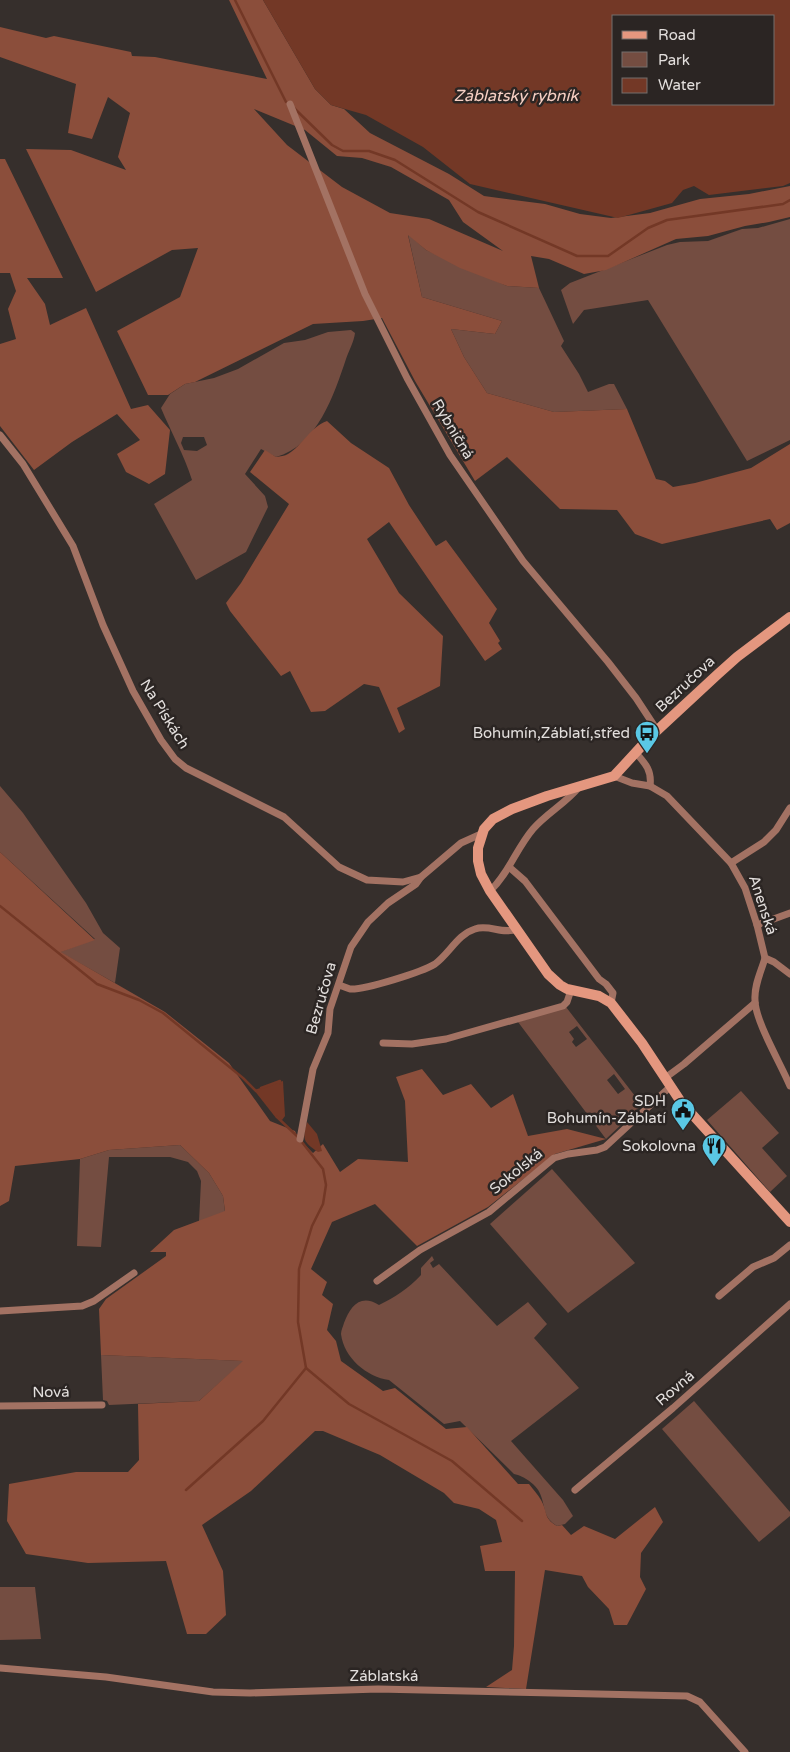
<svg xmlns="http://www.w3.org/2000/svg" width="790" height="1752" font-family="'Varela Round',sans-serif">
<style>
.green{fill:#744d41;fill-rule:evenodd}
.forest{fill:#8b4e3b;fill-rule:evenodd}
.water{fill:#733826;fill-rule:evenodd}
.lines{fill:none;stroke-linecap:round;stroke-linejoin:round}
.stream{stroke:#733826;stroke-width:2.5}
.street{stroke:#a37263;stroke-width:7}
.secondary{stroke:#e4977f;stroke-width:10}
.labels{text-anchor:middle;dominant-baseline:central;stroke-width:5;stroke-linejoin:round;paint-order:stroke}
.street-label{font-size:15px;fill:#e3dfdd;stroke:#2b2523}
.poi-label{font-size:15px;fill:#e3dfdd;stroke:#2b2523;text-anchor:end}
.water-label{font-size:16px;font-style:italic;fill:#f7d0c4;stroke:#2b2523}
</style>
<rect width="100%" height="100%" fill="#362f2c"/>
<!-- green -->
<g class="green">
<polygon points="790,219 790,440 747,461 648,300 584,310 573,324 561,290 570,283 667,245 680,242 708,241 742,229 758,228"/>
<polygon points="408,234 426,250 507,286 539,288 564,341 561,346 579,374 588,392 609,384 614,384 627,409 554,412 487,393 464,357 451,329 495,334 502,321 422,297"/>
<path d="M 351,330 L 355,333 C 354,342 349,350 346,359 C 334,395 317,446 276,457 L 261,449 L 245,474 L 265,496 L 268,507 L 246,552 L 196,580 L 154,504 L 192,480 C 184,455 171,432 161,408 L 170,394 L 185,384 L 214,378 L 238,369 L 284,343 L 305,340 L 328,332 ZM 183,437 L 204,437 L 207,445 L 197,451 L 184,450 L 181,443 Z"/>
<polygon points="0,786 23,813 86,903 103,933 120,948 115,983 60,952 95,939 0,852"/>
<path d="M 566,1007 L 642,1105 L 606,1139 L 518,1022 ZM 577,1026 L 587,1039 L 576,1047 L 572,1042 L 574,1039 L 569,1032 ZM 614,1074 L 625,1089 L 618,1094 L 607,1080 Z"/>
<polygon points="741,1091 779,1133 762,1148 787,1176 770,1192 707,1120"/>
<polygon points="180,1145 209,1173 223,1196 225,1212 199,1222 201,1181 197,1171 188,1162 170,1157 109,1157 101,1247 77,1246 80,1159 109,1150"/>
<polygon points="552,1169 635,1263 568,1313 490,1224"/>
<path d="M 432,1256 L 434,1260 L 430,1263 L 433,1268 L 439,1264 L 497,1326 L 528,1302 L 547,1324 L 534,1338 L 579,1388 L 511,1441 L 563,1500 L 573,1516 L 565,1524 L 557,1526 C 543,1517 546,1510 541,1496 C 538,1485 524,1476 514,1474 L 460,1421 L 444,1424 L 389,1380 C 367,1377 344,1358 341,1334 C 341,1330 343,1327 344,1323 C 350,1307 360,1293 379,1305 C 395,1297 408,1289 421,1275 L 421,1268 Z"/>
<polygon points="101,1355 244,1361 199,1401 109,1405 107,1401 103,1400"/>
<polygon points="694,1401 790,1512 790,1516 759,1542 662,1429"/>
<polygon points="0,1587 35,1587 41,1639 0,1640"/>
</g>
<!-- forest -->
<g class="forest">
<path d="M 229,0 L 263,0 L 315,89 L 331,105 L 344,109 L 370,133 L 449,174 L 484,196 L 545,204 L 580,214 L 611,218 L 650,213 L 700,199 L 749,194 L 790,186 L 790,217 L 769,222 L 745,226 L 708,236 L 676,239 L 606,270 L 584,274 L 549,259 L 531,256 L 539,288 L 507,286 L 460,268 L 426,250 L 408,235 L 422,297 L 502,321 L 495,334 L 451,329 L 464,357 L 487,393 L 554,412 L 627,409 L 656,479 L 665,481 L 673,487 L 695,483 L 751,468 L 790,444 L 790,523 L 777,530 L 770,519 L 662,544 L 635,534 L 617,510 L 560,509 L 507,457 L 475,481 L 415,381 L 382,318 L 363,321 L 313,324 L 195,382 L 185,384 L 168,395 L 148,395 L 117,331 L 180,297 L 198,248 L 172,250 L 96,292 L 26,149 L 71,150 L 126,170 L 118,157 L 130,113 L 108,97 L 92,139 L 68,133 L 76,84 L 0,57 L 0,27 L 46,38 L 54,36 L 131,52 L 132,56 L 155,57 L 267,79 ZM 254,109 L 305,130 L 337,156 L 362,158 L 391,167 L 449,200 L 463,222 L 503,251 L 429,219 L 390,213 L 342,187 L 287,145 Z"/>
<polygon points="0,159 5,159 63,278 27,278 45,304 50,325 86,308 131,409 148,405 170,430 165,474 149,484 126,472 117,454 140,440 117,414 72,442 34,470 0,426 0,344 16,339 8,309 16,291 10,273 0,273"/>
<path d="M 327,421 L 351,443 L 389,468 L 409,505 L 436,546 L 446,540 L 497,609 L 489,623 L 500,641 L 498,643 L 502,649 L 485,661 L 389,522 L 367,539 L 399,593 L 443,636 L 440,686 L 397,708 L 405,729 L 399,733 L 379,687 L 364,684 L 325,711 L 311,712 L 290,671 L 281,676 L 230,611 L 226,603 L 241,583 L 289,504 L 250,472 L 265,450 L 276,457 C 280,456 285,456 288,454 C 303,445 310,427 327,421 Z"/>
<path d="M 0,852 L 95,940 L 61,952 L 165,1012 L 229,1063 L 270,1121 L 295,1131 L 298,1138 L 313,1153 L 323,1144 L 340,1172 L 358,1159 L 408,1162 L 405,1101 L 396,1077 L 422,1069 L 443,1095 L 471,1084 L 491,1108 L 513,1094 L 528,1136 L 567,1129 L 606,1139 L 555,1154 L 488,1207 L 417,1246 L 375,1204 L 332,1222 L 311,1269 L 327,1282 L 322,1295 L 333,1304 L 327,1330 L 336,1341 L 341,1361 L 383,1391 L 395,1388 L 446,1429 L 467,1427 L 518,1484 L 529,1484 C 533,1489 538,1495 541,1500 C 548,1512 543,1518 557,1526 L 562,1525 L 571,1535 L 584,1526 L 615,1539 L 655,1507 L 663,1522 L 641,1553 L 640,1577 L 646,1589 L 627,1625 L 614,1625 L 609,1609 L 588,1587 L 582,1576 L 545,1570 L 526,1689 L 486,1687 L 512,1670 L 514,1646 L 515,1571 L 485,1571 L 480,1546 L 502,1542 L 496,1520 L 479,1509 L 454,1503 L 444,1493 L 380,1455 L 323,1431 L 315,1431 L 251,1491 L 202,1525 L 223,1571 L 226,1615 L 206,1634 L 187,1634 L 166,1561 L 88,1563 L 26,1554 L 7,1521 L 9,1484 L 76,1472 L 128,1472 L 139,1460 L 138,1404 L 199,1401 L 243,1361 L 101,1355 L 99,1309 L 106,1299 L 166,1256 L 166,1252 L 150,1252 L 174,1230 L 225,1211 L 223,1196 L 209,1173 L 180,1145 L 109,1150 L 80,1159 L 15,1166 L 9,1201 L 0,1206 Z"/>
</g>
<!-- water -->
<g class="water">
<path d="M 263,0 L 790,0 L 790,183 L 783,186 L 709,195 L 694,186 L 683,190 L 672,203 L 618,218 L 470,184 L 423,147 L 366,115 L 331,105 L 315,89 ZM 774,16 L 774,104 L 614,104 L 614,16 Z"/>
<polygon points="283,1081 285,1116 282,1120 276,1118 254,1090"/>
<path d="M 307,1122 L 317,1134 L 322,1151 L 318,1152 C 303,1142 302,1139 307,1122 Z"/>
</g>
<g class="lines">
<!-- stream -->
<g class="stream">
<polyline points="235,0 286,102 288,103"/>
<polyline points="294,108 332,145 343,151 369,151 395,160 478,212 577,256 608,256 648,228 667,220 783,204 790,200"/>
<polyline points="0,906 97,984 139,1000 163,1013 243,1078 256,1091"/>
<polyline points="261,1088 280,1081 280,1083"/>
<polyline points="277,1117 298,1137 323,1169 326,1185 323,1204 312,1226 299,1269 298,1322 306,1368 349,1404 452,1461 522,1521"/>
<polyline points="186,1490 263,1421 306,1368"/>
</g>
<!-- street -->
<g class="street">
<polyline points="290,104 365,294 407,378 450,455 523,561 608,662 636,698 657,730"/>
<polyline points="0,435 23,464 73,546 103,625 133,691 161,740 175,759 186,768 284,817 339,867 367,880 403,882 421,877"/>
<path d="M 636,753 C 646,764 652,771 650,786"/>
<polyline points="614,776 632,783 650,786 667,796 731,863 745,888 757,925 765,958 774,962 790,974"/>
<polyline points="731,863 764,842 776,830 790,808"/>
<polyline points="509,867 525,881 599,979 606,984 613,993 611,1003"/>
<path d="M 490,891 C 509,873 516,849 533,829 C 547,813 566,803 579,787"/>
<polyline points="757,925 790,913"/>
<path d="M 765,958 C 761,972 754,985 755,1000 C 755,1021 781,1064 790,1086"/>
<path d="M 339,985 C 342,986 347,988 350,989 C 365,990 422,972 435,964 C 449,954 458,934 475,929 C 489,924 503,935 517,929"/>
<polyline points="383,1043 412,1044 446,1039 563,1006 567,1002 571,990"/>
<polyline points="665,1078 684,1064 755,1003"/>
<polyline points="300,1139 313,1069 328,1033 330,1009 351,947 368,922 388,903 416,884 421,877 461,843 481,834"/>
<polyline points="377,1281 420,1250 489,1212 554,1158 568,1154 597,1150 605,1147 671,1086"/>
<polyline points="719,1296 753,1267 774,1258 790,1245"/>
<polyline points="0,1311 82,1306 94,1301 134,1273"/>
<polyline points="0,1406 102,1405"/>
<polyline points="575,1490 673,1408 790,1304"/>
<polyline points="0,1668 106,1677 213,1692 250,1693 378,1689 687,1696 700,1702 745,1752"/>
</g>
<!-- secondary -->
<polyline class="secondary" points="790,617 737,657 718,674 650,737 614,776 547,796 512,809 493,819 484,829 478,848 478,861 481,874 490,891 548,974 560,985 567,989 599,996 611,1003 642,1043 681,1102 790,1222"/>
</g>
<!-- icons -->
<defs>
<symbol id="bus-pin" viewBox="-11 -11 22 30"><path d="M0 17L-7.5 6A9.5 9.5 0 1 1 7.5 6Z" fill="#5ac8e5" stroke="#2b2523"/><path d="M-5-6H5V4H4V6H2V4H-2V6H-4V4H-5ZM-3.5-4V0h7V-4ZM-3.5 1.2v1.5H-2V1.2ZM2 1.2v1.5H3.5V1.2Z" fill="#111"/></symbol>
<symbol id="civic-pin" viewBox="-11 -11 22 30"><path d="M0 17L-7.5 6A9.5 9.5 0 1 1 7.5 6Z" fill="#5ac8e5" stroke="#2b2523"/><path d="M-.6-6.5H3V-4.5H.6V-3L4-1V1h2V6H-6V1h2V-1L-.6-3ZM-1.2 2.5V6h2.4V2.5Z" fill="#111"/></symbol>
<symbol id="restaurant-pin" viewBox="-11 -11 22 30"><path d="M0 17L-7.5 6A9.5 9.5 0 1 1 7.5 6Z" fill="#5ac8e5" stroke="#2b2523"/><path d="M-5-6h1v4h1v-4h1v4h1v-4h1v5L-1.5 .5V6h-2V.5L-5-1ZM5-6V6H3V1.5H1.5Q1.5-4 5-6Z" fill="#111"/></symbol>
</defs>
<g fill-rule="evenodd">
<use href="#bus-pin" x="633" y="719" width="28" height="38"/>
<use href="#civic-pin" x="669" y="1096" width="28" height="38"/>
<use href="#restaurant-pin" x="700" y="1132" width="28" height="38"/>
</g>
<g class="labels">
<!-- street labels -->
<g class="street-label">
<text transform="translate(453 429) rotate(59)">Rybničná</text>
<text transform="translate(685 684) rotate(-43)">Bezručova</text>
<text transform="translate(165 714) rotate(58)">Na Pískách</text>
<text transform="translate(763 905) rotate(72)">Anenská</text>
<text transform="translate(321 998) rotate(-74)">Bezručova</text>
<text transform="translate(516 1171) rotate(-39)">Sokolská</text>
<text transform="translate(675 1388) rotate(-41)">Rovná</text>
<text transform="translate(51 1392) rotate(-1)">Nová</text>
<text x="384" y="1676">Záblatská</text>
</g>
<!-- poi labels -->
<g class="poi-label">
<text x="630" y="733">Bohumín,Záblatí,střed</text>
<text x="666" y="1101">SDH<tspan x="666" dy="17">Bohumín-Záblatí</tspan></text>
<text x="696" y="1146">Sokolovna</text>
</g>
<!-- water labels -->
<g class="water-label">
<text x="516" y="96">Záblatský rybník</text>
</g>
</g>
<!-- legend -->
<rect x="612" y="15" width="162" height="90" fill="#2b2523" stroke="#756f6d"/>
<rect x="622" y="31" width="25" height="8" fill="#e4977f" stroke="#756f6d"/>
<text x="658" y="40" font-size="15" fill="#e3dfdd">Road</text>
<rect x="622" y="52" width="25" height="15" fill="#744d41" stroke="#756f6d"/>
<text x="658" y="65" font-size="15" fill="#e3dfdd">Park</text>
<rect x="622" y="78" width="25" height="15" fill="#733826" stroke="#756f6d"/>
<text x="658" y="90" font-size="15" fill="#e3dfdd">Water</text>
</svg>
